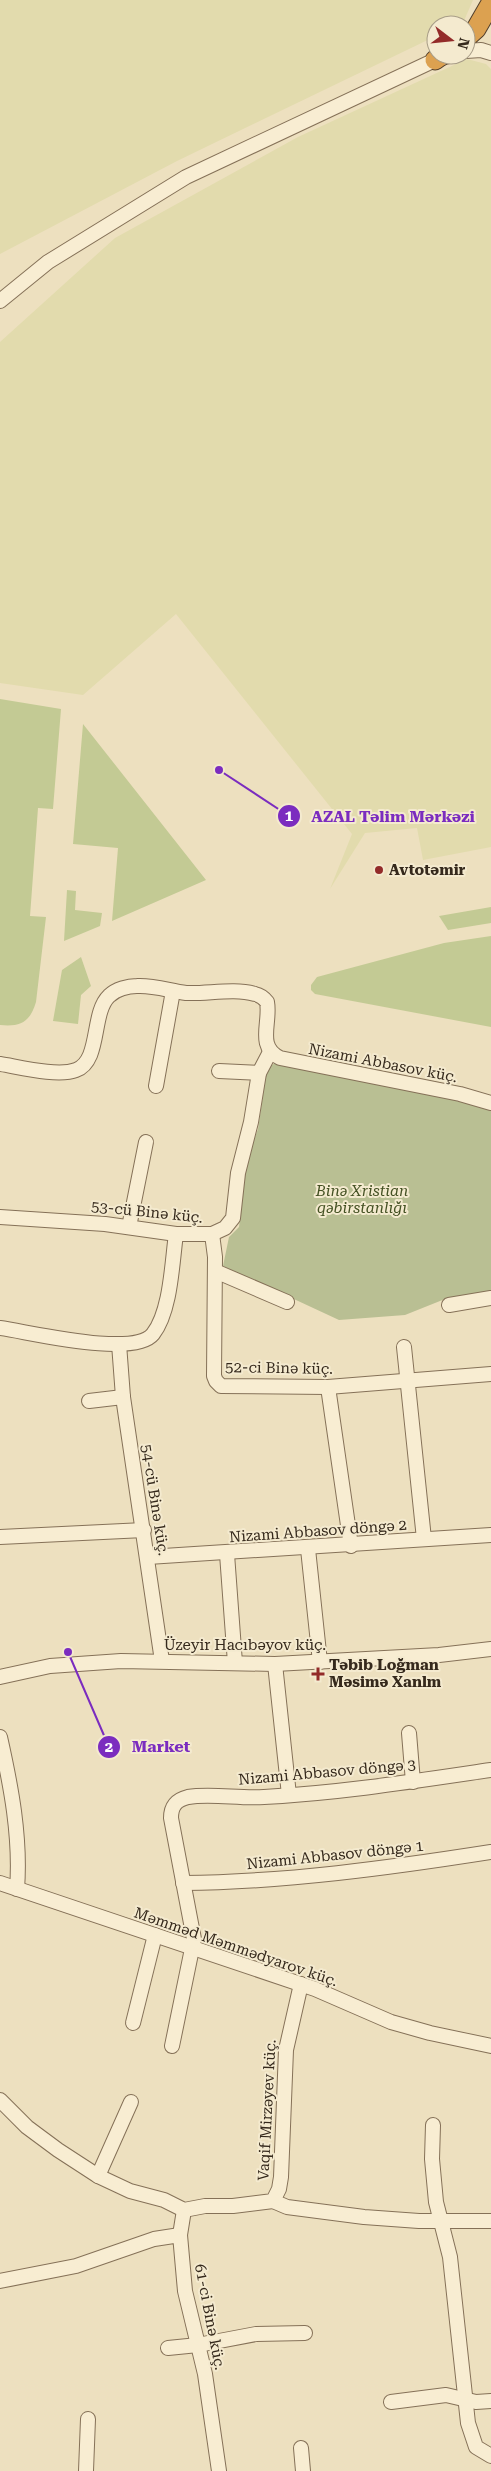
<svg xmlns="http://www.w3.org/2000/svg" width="491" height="2471" font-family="'Roboto Serif',serif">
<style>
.farmland{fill:#e2dbad}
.green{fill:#c3ca94}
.cemetery{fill:#b9bf93}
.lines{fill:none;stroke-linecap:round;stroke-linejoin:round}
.minor-casing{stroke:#857158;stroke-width:16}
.highway-casing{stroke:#523f2c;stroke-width:21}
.minor{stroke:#f8edd2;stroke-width:14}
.highway{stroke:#dca150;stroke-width:19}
.poi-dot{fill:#932b29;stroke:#f4eacf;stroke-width:2}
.labels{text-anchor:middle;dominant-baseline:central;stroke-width:4;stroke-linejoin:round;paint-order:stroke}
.poi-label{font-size:15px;font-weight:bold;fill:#35291c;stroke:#f4eacf;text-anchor:start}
.street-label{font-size:15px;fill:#35291c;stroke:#f4eacf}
.park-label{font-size:15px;font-style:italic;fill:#445123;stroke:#f4eacf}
.leader{fill:none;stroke:#7b2cbf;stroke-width:2}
.callout-dot{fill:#7b2cbf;stroke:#f4eacf;stroke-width:2}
.mark-label{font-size:15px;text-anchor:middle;font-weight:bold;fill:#fff}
.callout-label{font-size:16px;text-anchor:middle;font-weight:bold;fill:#7b2cbf;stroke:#f4eacf;stroke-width:4;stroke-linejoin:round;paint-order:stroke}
</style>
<rect width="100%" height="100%" fill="#ede0bf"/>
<!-- farmland -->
<g class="farmland">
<polygon points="0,0 473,0 463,23 458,25 436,25 436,36 177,161 0,254"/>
<polygon points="467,59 486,64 491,69 491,847 423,860 417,828 365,833 330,889 352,834 176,614 83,695 0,683 0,342 115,238 298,137"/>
</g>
<!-- green -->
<g class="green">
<path d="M 0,699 L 61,709 L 53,809 L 38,808 L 30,916 L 46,917 L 36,1002 C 30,1022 21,1027 0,1025 Z"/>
<polygon points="83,724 206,880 112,921 118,848 73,844"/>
<polygon points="67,890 76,891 75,910 102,913 100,926 64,941"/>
<polygon points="491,907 491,923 448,930 439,916"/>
<polygon points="491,936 491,1027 315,994 311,990 311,985 317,977 444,943"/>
<polygon points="81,957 91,986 81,995 78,1024 53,1021 62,970"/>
</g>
<!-- cemetery -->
<polygon class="cemetery" points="277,1062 462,1100 491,1111 491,1291 445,1299 405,1315 339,1320 223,1266 229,1237 239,1227 247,1157 258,1129 267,1068"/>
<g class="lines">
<defs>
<g id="minor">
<polyline points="466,51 481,50 491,53"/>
<polyline points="0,301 48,262 186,177 435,60 452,55"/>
<path d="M 0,1064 C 19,1067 58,1077 76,1070 C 101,1061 91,1013 109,996 C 116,989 128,986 137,986 C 154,985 170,991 186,993 C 208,994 234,988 255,994 C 260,995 264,998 267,1002 C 271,1022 256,1047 280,1058 L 460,1094 L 491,1103"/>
<polyline points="219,1071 259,1073"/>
<polyline points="156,1086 173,991"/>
<polyline points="0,1217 105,1224 176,1234 212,1234 225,1228 233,1218 238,1173 251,1122 259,1073 270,1052"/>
<polyline points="129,1227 146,1142"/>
<polyline points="212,1234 215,1257 214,1376 216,1381 221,1386 328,1387 491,1374"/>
<polyline points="215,1271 287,1302"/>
<polyline points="449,1305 491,1298"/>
<path d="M 0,1328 C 30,1332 134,1358 153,1334 C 171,1311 172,1262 176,1234"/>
<polyline points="119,1344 123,1397 162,1661"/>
<polyline points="404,1347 424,1539"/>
<polyline points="328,1387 351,1546"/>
<polyline points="89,1401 123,1397"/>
<polyline points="0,1537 144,1530"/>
<polyline points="308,1549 320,1662"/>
<polyline points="227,1554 235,1663"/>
<polyline points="148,1557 491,1535"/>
<polyline points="275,1664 289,1795"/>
<polyline points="0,1677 50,1666 121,1661 275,1664 439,1655 491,1649"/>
<polyline points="409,1733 413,1782"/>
<path d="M 0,1737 C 11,1786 21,1838 17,1889"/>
<polyline points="0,1883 315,1989 391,2022 430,2033 491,2046"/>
<path d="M 183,1883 C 286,1882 389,1868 491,1852"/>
<polyline points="133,2023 155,1935"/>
<path d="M 172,2046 L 194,1939 L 171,1818 C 171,1806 176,1800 188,1797 C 211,1793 241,1799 264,1797 C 340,1793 416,1781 491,1770"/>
<polyline points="0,2100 27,2127 58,2150 98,2176 130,2191 164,2200 184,2210 205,2206 233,2206 273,2201 279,2189 281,2177 286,2050 301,1984"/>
<polyline points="433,2125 432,2159 436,2202 450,2257 468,2423 476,2447 491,2456"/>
<polyline points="98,2176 131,2102"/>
<polyline points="273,2201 287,2207 364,2217 419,2221 491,2221"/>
<polyline points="180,2235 184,2210"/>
<polyline points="0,2281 76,2266 154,2239 180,2235 185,2291 205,2374 219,2471"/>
<polyline points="168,2348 198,2345 256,2334 305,2333"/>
<polyline points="391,2402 446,2395 476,2402 491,2401"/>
<polyline points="301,2448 303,2471"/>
<polyline points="86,2471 88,2419"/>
</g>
<g id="highway">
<polyline points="466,38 476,29 491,3"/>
<polyline points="435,60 442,55"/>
</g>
</defs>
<!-- minor casing -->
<use href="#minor" class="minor-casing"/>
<!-- highway casing -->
<use href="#highway" class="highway-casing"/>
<!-- minor -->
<use href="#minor" class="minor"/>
<!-- highway -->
<use href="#highway" class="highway"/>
</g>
<!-- markers -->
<g class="poi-dot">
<circle cx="379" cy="870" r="5"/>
<path d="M315.5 1666.5h5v5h5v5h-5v5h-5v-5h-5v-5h5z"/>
</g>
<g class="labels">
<!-- poi labels -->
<g class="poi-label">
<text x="389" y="870">Avtotəmir</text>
<text x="329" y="1665">Təbib Loğman<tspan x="329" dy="17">Məsimə Xanlm</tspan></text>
</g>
<!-- street labels -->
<g class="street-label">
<text transform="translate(383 1063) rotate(11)">Nizami Abbasov küç.</text>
<text transform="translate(147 1212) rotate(6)">53-cü Binə küç.</text>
<text transform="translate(279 1368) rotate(1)">52-ci Binə küç.</text>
<text transform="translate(155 1500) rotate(81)">54-cü Binə küç.</text>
<text transform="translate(318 1531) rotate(-4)">Nizami Abbasov döngə 2</text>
<text x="245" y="1645">Üzeyir Hacıbəyov küç.</text>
<text transform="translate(327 1772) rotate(-5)">Nizami Abbasov döngə 3</text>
<text transform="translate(335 1855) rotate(-6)">Nizami Abbasov döngə 1</text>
<text transform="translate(236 1947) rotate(19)">Məmməd Məmmədyarov küç.</text>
<text transform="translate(267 2110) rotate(-87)">Vaqif Mirzəyev küç.</text>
<text transform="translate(210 2317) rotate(79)">61-ci Binə küç.</text>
</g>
<!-- park labels -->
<g class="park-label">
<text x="362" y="1191">Binə Xristian<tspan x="362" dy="17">qəbirstanlığı</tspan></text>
</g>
</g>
<!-- callouts -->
<path class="leader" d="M219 770L289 816M68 1652L109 1747"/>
<g class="callout-dot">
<circle cx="219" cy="770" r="5"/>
<circle cx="68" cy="1652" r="5"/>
<circle cx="289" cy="816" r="12"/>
<circle cx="109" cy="1747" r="12"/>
</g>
<g class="mark-label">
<text x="289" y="821">1</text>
<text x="109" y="1752">2</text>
</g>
<g class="callout-label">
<text x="393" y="822">AZAL Təlim Mərkəzi</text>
<text x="161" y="1752">Market</text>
</g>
<!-- north arrow -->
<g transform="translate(451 40) rotate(106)"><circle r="24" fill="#f4eacf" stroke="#a89d87"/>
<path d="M0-4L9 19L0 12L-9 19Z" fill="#932b29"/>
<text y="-8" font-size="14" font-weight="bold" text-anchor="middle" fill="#35291c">N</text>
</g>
</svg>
